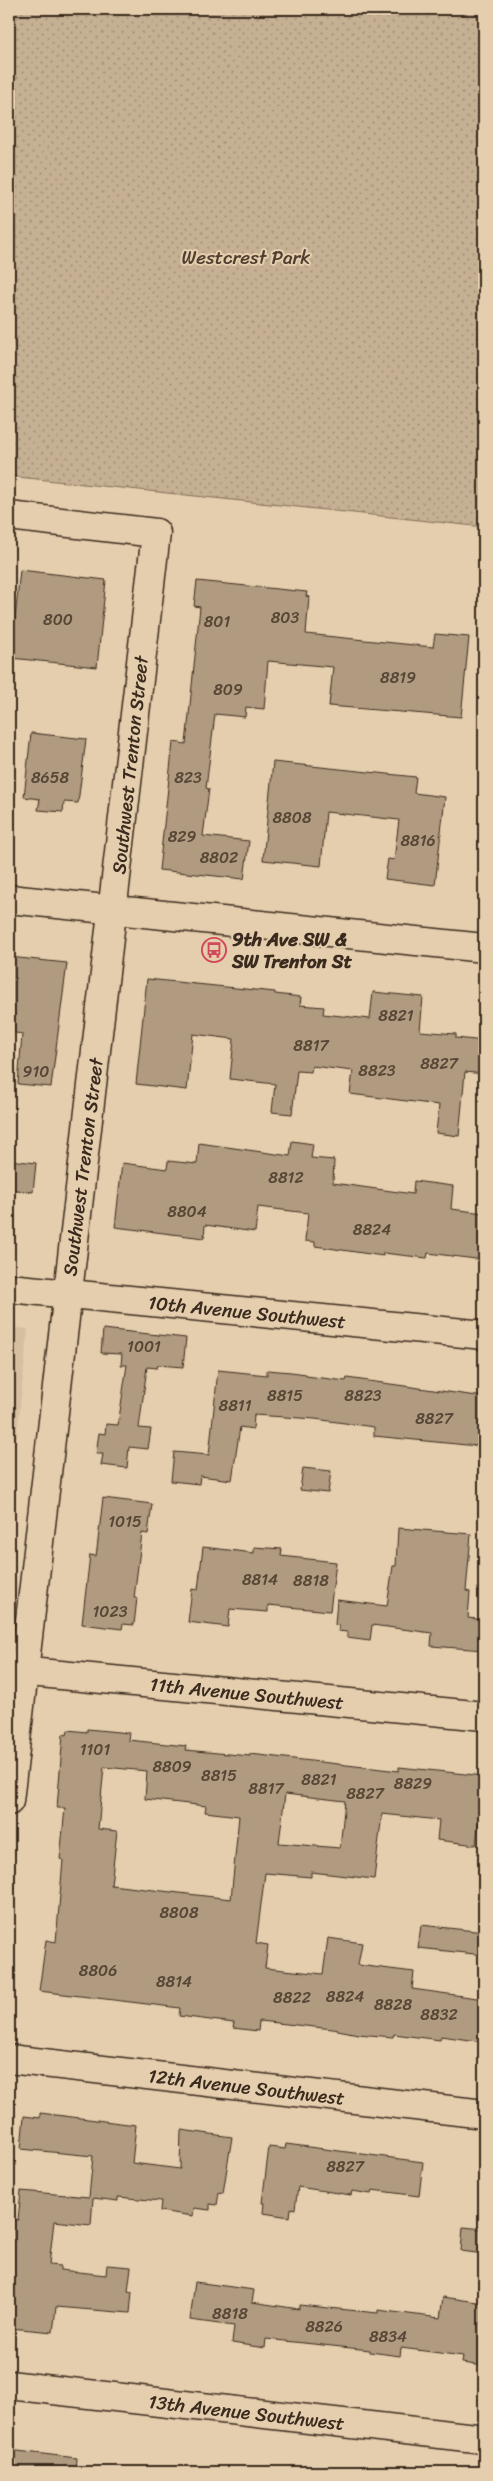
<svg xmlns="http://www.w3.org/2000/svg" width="493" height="2481" font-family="Sriracha,sans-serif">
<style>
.built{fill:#d4bfa0}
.park{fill:url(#park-dots);stroke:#806d58}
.building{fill:#b09b80;stroke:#3b2a1e;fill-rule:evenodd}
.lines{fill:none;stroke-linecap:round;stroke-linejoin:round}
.minor-casing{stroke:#3b2a1e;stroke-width:31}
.minor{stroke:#e4cead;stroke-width:28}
.labels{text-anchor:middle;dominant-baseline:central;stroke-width:4;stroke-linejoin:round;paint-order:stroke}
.number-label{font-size:16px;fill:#584636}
.park-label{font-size:19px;fill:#503e30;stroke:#e4cead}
.street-label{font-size:19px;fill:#3b2a1e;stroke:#e4cead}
.poi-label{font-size:19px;font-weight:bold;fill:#3b2a1e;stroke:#e4cead;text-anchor:start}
</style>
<defs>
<pattern id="park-dots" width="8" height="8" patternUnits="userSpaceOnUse" patternTransform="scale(1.25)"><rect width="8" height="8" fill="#c5b093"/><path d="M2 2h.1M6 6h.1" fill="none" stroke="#a18f77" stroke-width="1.8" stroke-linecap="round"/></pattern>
</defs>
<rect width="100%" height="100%" fill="#e4cead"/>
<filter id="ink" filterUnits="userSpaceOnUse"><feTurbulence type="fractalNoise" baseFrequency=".02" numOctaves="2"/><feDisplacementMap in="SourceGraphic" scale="10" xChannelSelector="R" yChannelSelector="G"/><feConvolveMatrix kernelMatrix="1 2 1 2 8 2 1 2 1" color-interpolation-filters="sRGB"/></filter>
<g filter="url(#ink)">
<!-- built -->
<polygon class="built" points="9,1327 28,1329 9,1512"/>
<!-- park -->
<polygon class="park" points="9,9 484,9 484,527 9,476"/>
<!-- building -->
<g class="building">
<polygon points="20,570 106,580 97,667 11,658"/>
<polygon points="197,581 307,592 306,596 309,597 306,634 433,647 435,634 469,637 461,717 329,706 333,667 268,661 264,709 246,707 245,717 215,714 206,788 209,789 203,836 249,841 244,879 159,870 173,742 186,744 200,607 194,606"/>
<polygon points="31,733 86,739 78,803 64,802 63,812 38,810 40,799 24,797"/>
<polygon points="273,762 416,777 414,793 445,797 435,885 385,879 388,859 394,860 399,820 326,812 321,866 263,860"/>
<polygon points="9,957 67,963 51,1087 18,1084 22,1034 9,1032"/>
<polygon points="147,979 275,992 275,994 301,997 300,1005 324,1007 323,1014 370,1019 373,992 423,997 420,1031 456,1034 456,1038 484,1041 484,1074 465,1072 459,1136 436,1133 439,1105 350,1094 353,1071 312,1066 311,1072 297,1071 292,1114 272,1112 275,1084 230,1079 234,1039 193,1034 187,1090 136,1084"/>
<polygon points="292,1141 313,1144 311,1158 334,1160 333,1183 413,1194 414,1181 453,1186 451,1209 484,1213 484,1260 428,1253 427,1258 383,1253 383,1256 315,1246 315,1242 305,1241 308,1213 258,1207 255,1232 205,1225 204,1238 115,1227 122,1163 167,1169 168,1161 197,1164 199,1143 290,1156"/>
<polygon points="9,1160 36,1163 33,1192 9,1189"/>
<polygon points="103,1329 186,1338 183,1367 158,1365 157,1368 147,1367 139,1428 151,1429 148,1449 129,1447 127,1468 101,1465 103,1454 96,1454 99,1433 105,1434 106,1424 118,1425 127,1365 121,1365 122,1354 101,1353"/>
<polygon points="218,1370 267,1375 267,1370 291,1372 306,1374 306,1376 346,1381 347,1378 484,1397 484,1444 477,1444 477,1446 374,1436 374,1427 315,1419 254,1415 253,1429 240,1427 232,1480 200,1476 199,1484 171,1481 174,1452 209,1455"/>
<polygon points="303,1468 331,1471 328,1493 300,1490"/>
<polygon points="103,1498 152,1504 148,1534 142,1533 134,1598 137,1598 134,1625 123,1624 122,1629 82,1624 90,1555 96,1556 97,1549"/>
<polygon points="398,1528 471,1534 466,1591 470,1592 468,1618 484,1620 484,1650 431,1646 432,1633 372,1625 370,1641 347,1638 347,1632 338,1631 339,1626 335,1625 337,1600 387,1606 393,1566 396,1566"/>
<polygon points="203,1547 254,1553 254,1547 282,1549 281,1556 336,1562 330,1611 268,1605 268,1612 230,1609 228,1627 188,1622 192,1589 198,1590"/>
<path d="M 87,1729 L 129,1733 L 128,1740 L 186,1746 L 185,1750 L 250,1756 L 250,1754 L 399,1771 L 399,1767 L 484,1776 L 476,1845 L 437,1840 L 439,1820 L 382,1814 L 374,1879 L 311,1872 L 311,1877 L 265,1873 L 256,1943 L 268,1945 L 265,1968 L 323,1974 L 328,1938 L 362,1943 L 358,1965 L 414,1972 L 412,1989 L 484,1999 L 484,2042 L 441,2036 L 440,2040 L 394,2034 L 393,2037 L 358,2034 L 333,2029 L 259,2021 L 258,2031 L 233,2028 L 234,2023 L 179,2016 L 180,2008 L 39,1991 L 46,1940 L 56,1942 L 63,1860 L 60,1859 L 65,1808 L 57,1808 L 63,1734 L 67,1735 L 68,1730 L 87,1732 ZM 104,1767 L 147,1771 L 145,1799 L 206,1806 L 205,1812 L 239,1816 L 231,1899 L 111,1885 L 117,1831 L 98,1829 ZM 285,1794 L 345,1801 L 340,1848 L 279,1843 Z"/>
<polygon points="421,1925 484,1932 484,1955 418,1948"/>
<polygon points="40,2113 136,2125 132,2163 180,2169 181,2130 232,2137 223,2193 219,2192 217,2205 210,2204 210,2210 194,2208 193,2216 160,2211 161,2201 118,2197 118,2201 93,2198 91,2225 54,2221 49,2265 60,2266 60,2270 106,2275 107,2265 131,2267 128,2291 132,2292 130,2313 56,2307 53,2332 10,2328 14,2285 9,2285 13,2219 18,2220 21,2191 89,2197 93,2156 21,2149 24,2116 40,2118"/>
<polygon points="286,2144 423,2162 419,2196 372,2190 371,2194 352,2191 351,2195 298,2187 295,2209 291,2208 290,2217 263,2213 264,2203 262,2203 269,2147 285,2149"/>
<polygon points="463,2227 484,2229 484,2254 461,2251"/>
<polygon points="195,2282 254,2290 252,2302 299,2309 299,2305 378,2313 378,2310 440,2318 443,2297 484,2303 484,2366 462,2363 463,2356 401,2348 400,2356 370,2352 370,2350 266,2339 265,2348 232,2343 234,2326 190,2320"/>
<polygon points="9,2450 77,2458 76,2472 9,2472"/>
</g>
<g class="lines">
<defs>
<g id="minor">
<polyline points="9,516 156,533 9,1801"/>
<polyline points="9,899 484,948"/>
<path id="s1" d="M 9,1288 L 484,1335"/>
<path id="s2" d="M 9,1670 L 484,1716"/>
<path id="s3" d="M 9,2059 L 484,2114"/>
<path id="s4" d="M 9,2385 L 484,2439"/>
</g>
</defs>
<!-- minor casing -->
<use href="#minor" class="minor-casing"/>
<!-- minor -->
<use href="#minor" class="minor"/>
</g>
</g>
<!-- icons -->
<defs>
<symbol id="bus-ring" viewBox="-11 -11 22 22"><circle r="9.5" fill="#e4cead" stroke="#d1495b" stroke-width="1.5"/><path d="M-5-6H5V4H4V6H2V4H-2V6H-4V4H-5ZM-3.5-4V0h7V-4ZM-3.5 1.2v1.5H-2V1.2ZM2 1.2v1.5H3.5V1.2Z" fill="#d1495b"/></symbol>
</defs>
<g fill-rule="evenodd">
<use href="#bus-ring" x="200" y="936" width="28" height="28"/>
</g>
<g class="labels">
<!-- number labels -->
<g class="number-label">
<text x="285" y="617">803</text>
<text x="58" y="619">800</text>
<text x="217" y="621">801</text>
<text x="398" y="677">8819</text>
<text x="228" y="689">809</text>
<text x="50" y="777">8658</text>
<text x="188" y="777">823</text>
<text x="292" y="817">8808</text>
<text x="182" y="836">829</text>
<text x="418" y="840">8816</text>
<text x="219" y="857">8802</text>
<text x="396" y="1015">8821</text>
<text x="311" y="1045">8817</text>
<text x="439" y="1063">8827</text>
<text x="377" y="1070">8823</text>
<text x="36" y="1071">910</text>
<text x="286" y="1177">8812</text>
<text x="187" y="1211">8804</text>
<text x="372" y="1229">8824</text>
<text x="144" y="1346">1001</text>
<text x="285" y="1395">8815</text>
<text x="363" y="1395">8823</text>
<text x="235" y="1405">8811</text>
<text x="434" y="1418">8827</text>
<text x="125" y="1521">1015</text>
<text x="260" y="1579">8814</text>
<text x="311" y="1580">8818</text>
<text x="110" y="1611">1023</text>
<text x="95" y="1749">1101</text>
<text x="172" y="1766">8809</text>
<text x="219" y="1775">8815</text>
<text x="319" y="1779">8821</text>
<text x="413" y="1783">8829</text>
<text x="266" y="1788">8817</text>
<text x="365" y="1793">8827</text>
<text x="179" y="1912">8808</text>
<text x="98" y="1970">8806</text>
<text x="174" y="1981">8814</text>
<text x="345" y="1996">8824</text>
<text x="292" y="1997">8822</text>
<text x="393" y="2004">8828</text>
<text x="439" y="2014">8832</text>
<text x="345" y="2166">8827</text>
<text x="230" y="2313">8818</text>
<text x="324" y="2326">8826</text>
<text x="388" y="2336">8834</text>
</g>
<!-- park labels -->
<g class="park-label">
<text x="246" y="257">Westcrest Park</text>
</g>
<!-- street labels -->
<g class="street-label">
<text transform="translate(130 765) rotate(-84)">Southwest Trenton Street</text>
<text transform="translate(83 1167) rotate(-83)">Southwest Trenton Street</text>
<text stroke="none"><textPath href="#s1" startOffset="239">10th Avenue Southwest</textPath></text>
<text stroke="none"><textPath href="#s2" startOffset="239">11th Avenue Southwest</textPath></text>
<text stroke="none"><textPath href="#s3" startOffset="239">12th Avenue Southwest</textPath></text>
<text stroke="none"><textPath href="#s4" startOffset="239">13th Avenue Southwest</textPath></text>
</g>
<!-- poi labels -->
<g class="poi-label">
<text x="232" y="939">9th Ave SW &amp;<tspan x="232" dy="22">SW Trenton St</tspan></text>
</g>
</g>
<!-- margin -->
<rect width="493" height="2481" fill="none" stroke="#e4cead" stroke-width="30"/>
<rect x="15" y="15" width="463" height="2451" fill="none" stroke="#3b2a1e" stroke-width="2" filter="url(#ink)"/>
</svg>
